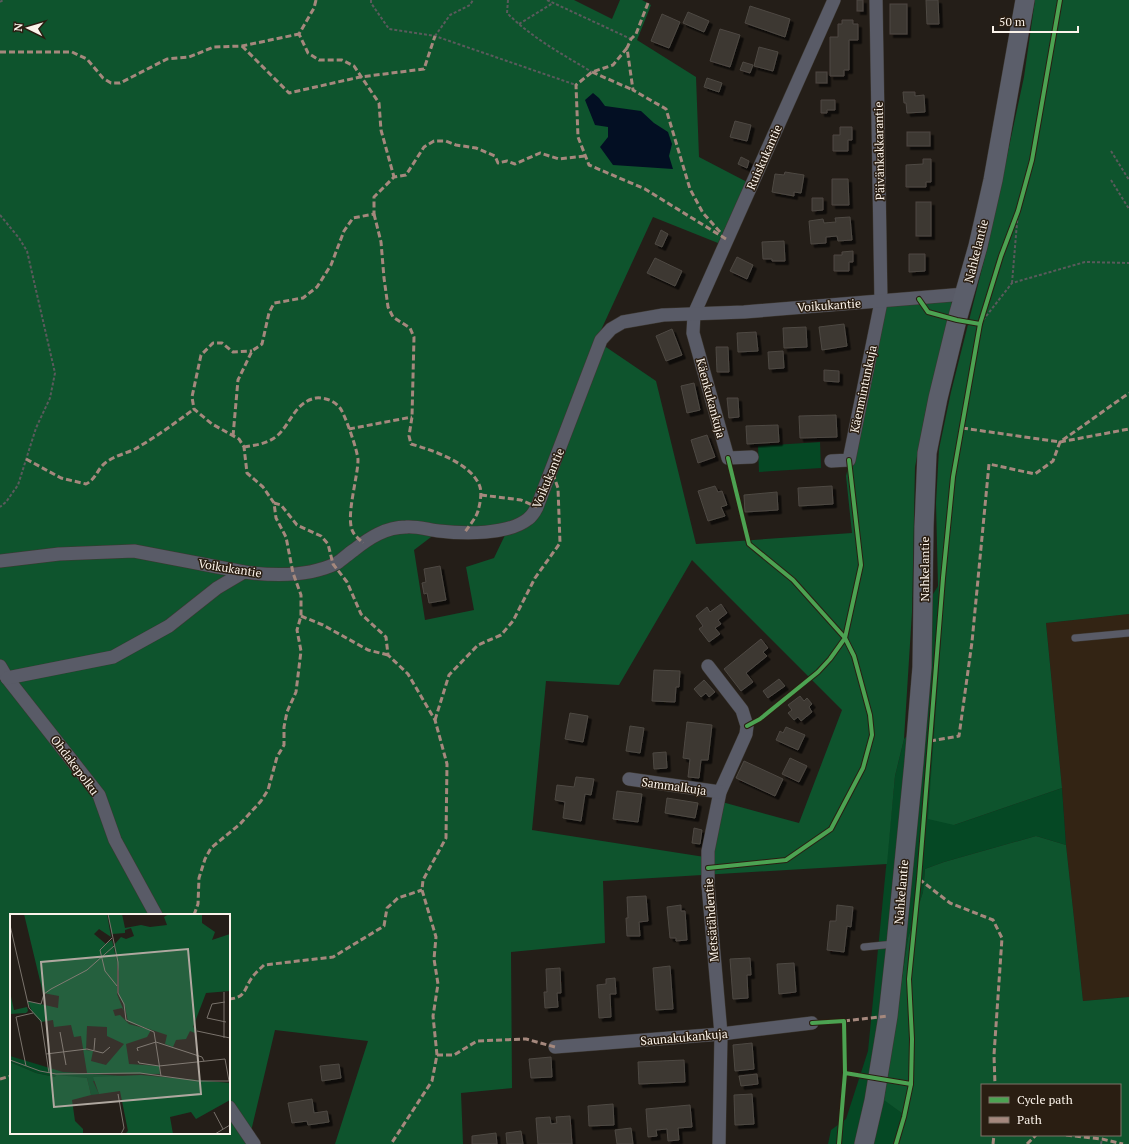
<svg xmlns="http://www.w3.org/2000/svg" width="1129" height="1144" font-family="'PT Serif',serif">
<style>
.built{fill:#332414}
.green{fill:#054824}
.forest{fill:#0e542d;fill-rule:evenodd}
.water{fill:#030f23}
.building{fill:#3c3732;stroke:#4e4943;filter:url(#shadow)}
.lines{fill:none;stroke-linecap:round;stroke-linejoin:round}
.lane-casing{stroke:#3d3832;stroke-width:8}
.street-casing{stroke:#3d3832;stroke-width:14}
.secondary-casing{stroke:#3d3832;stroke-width:20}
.path{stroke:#5a5a5c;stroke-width:2;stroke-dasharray:3 2;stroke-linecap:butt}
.lane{stroke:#595b67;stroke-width:7}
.street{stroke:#595b67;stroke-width:13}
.secondary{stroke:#5b5e6a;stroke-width:19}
.quiet{stroke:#a5887d;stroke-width:3;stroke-dasharray:6 3;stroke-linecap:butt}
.cycleway-casing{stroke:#2a1e12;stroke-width:6}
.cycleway{stroke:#4ca352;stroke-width:4}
.labels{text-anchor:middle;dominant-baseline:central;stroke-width:3;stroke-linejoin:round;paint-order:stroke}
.street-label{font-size:12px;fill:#fbf3ea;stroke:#2a1e12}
.inset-road{fill:none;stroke:#7a736c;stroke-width:1}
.view{fill:#b0a8a0;fill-opacity:0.15;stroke:#b0a8a0;stroke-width:2}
.inset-edge{fill:none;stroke:#fbf3ea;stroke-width:2}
</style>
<defs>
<filter id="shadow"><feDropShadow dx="3.5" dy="3.5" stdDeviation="0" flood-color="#0009"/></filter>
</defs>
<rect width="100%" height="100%" fill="#241e18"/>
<!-- built -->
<polygon class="built" points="1129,614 1129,997 1083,1001 1066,845 1062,788 1046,623"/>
<!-- green -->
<g class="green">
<polygon points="820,442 821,468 759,472 758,446"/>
<polygon points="938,586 954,825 1062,788 1066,845 1036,836 944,862 925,869 923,892 908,938 884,1099 903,1114 893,1144 828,1144 831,1130 846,1119 868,1051 895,776 904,739 924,717 930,599"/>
</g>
<!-- forest -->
<g class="forest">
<polygon points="0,0 574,0 612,19 620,0 642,0 651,5 637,40 696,77 699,157 747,182 718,243 653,217 596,341 535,504 526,516 508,525 485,529 406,523 321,566 262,570 134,547 0,557"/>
<polygon points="1035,0 1129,0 1129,614 1046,623 1062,788 954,825 928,819 941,638 938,586 936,503 939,449 951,392 988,245 1024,77"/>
<path d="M 945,301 L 951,302 L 954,305 L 926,409 L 915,467 L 912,612 L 904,739 L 895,776 L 887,864 L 603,881 L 605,943 L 511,952 L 512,1088 L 461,1093 L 463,1144 L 335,1144 L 368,1041 L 275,1030 L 248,1144 L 0,1144 L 0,565 L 59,558 L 133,555 L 298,577 L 368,544 L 406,529 L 435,534 L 414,550 L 425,620 L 474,610 L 466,567 L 494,558 L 506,533 L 530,523 L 603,345 L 656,381 L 696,544 L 852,533 L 846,476 L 885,307 ZM 692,560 L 842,710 L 799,823 L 722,802 L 711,858 L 532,830 L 546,681 L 619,685 ZM 11,915 L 229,915 L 229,1133 L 11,1133 Z"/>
<path d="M 1036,836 L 1066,845 L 1083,1001 L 1129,997 L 1129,1144 L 893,1144 L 903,1114 L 884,1100 L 908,938 L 923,892 L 925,869 L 944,862 ZM 982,1085 L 1120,1085 L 1120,1135 L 982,1135 Z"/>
</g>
<!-- water -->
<polygon class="water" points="593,93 599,98 605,106 641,111 654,123 668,132 672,144 669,156 673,169 613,165 600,147 608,137 608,127 595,125 585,100"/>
<!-- building -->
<g class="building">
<rect x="857" y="0" width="6" height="11"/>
<polygon points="926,0 938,0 939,24 927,24"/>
<rect x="890" y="4" width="17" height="30"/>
<polygon points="750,6 790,19 785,37 745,23"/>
<polygon points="688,12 709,21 704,32 683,23"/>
<polygon points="662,14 680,22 669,48 651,41"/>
<polygon points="842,20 853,20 853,24 858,24 858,40 849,40 849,70 844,70 844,76 830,76 830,37 838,37 838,24 842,24"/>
<polygon points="720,29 740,35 730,67 710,61"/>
<polygon points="759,47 778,52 773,71 754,66"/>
<polygon points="743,62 753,65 750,73 740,70"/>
<rect x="816" y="72" width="11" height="11"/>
<polygon points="707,78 722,83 719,92 704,87"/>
<polygon points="903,92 915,92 915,96 924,95 925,112 907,113 906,103 904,103"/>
<polygon points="821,100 835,100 835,110 827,110 827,113 821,113"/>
<polygon points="735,121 751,125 747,141 730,137"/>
<polygon points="840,127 852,127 852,140 848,140 848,151 833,151 833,135 840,135"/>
<rect x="907" y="132" width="23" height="14"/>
<polygon points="741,157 749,161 747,168 738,164"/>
<polygon points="923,159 931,159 931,182 926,182 926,187 906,187 906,165 923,164"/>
<polygon points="785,172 804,175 801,193 794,192 794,196 772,192 775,174 784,175"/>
<polygon points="832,179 848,179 849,205 832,205"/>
<polygon points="812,198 823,198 823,210 812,211"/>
<rect x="916" y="202" width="15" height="34"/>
<polygon points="850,217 852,240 838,241 837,236 826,237 826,243 811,244 809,221 823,219 824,223 836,222 835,218"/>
<polygon points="661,230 668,234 662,247 655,244"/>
<polygon points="784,241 785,261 772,261 772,259 763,259 762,242"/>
<polygon points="853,251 853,262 849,262 849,271 834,271 834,255 842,255 842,252"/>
<polygon points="909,254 925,254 925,271 909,272"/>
<polygon points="737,257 753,265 747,279 730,271"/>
<polygon points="655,258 682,271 675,286 647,273"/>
<polygon points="844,324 847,346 822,350 819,327"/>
<polygon points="806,327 807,347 784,348 783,328"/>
<polygon points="672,329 682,355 666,361 656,336"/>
<polygon points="756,332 758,351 738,352 737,333"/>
<polygon points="716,347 728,347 729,372 717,372"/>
<polygon points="783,351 784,368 769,369 768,352"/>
<polygon points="824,370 839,371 839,382 824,381"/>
<polygon points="694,383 700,410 687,413 681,386"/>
<polygon points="727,398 738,398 739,417 729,418"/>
<polygon points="836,415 837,437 800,438 799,416"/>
<polygon points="778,425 779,442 747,444 746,426"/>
<polygon points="707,435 715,457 698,463 691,440"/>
<polygon points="715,486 718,492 722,491 727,505 721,507 725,516 708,521 698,491"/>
<polygon points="832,486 833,504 799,506 798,488"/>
<polygon points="777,492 778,510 745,512 744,495"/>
<polygon points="440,566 446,600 429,603 427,593 424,594 422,583 426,582 424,569"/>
<polygon points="721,604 727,613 718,620 721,624 715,628 720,634 709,642 699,629 703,626 696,616 707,607 710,612"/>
<polygon points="761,639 768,648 763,652 767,656 746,673 753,682 741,691 724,669"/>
<polygon points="654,670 680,671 679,687 676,687 675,702 652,701"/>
<polygon points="779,679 785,686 768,698 763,691"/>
<polygon points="704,680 715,692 709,697 706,693 701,697 694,689"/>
<polygon points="800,696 804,701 807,698 812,704 809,707 812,712 801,721 798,717 794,720 788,713 792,710 788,705"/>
<polygon points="570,713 588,716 583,742 565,739"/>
<polygon points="687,722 712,725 708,760 701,760 699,778 688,777 690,759 683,758"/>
<polygon points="630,726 644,728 640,753 626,751"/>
<polygon points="786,727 805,735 798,750 776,740 780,731 783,733"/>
<polygon points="666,752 667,768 654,769 653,753"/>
<polygon points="790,758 807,766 799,782 782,774"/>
<polygon points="744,761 783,779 775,796 736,778"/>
<polygon points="576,777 594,779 591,795 585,794 581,821 563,818 565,802 555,800 557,785 574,787"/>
<polygon points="617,791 642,794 638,822 613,819"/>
<polygon points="667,798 698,803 695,818 665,813"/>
<polygon points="694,828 702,830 700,844 692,843"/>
<polygon points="646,896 648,921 639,922 640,936 627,936 626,918 628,918 627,897"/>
<polygon points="681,905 681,911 685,911 687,940 676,941 676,938 670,938 667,907"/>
<polygon points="837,905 853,907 851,927 847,926 844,952 827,950 830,921 836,921"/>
<polygon points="750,958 751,975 747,975 748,998 733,999 730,959"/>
<polygon points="794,963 796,992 779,994 777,964"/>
<polygon points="670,966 673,1009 656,1010 653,968"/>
<polygon points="560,968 561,993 557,993 558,1007 545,1008 544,992 547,992 546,969"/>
<polygon points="615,978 616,994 610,994 611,1017 599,1018 597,985 606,984 606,979"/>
<polygon points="752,1043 754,1069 735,1071 733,1045"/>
<polygon points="551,1057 552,1077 531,1078 529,1059"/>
<polygon points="684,1060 685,1082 639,1084 638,1062"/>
<polygon points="339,1064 341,1078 322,1081 320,1066"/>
<polygon points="757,1074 758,1084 741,1086 739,1076"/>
<polygon points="752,1094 754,1124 735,1125 734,1095"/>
<polygon points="312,1099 314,1113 327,1111 329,1122 308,1125 307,1121 292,1123 288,1103"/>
<polygon points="613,1104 614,1125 589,1126 588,1106"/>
<polygon points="690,1105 692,1127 678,1128 679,1140 668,1141 667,1129 656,1130 657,1136 648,1137 646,1109"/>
<polygon points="570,1116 572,1144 538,1144 536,1118 550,1117 551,1124 557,1123 556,1117"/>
<polygon points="631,1128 633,1144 617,1144 615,1130"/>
<polygon points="521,1131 523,1144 507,1144 506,1133"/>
<polygon points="496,1133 497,1144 472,1144 472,1136"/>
</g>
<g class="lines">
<defs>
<g id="lane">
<polyline points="1075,638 1129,633"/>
<polyline points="864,947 894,944"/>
</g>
<g id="street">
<polyline points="752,457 728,458 693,333 694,314 834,0"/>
<polyline points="831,461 849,460 881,302 876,0"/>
<path d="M 0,561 L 59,554 L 134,551 L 244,572 C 274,576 309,577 337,563 C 343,559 348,554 354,550 C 369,538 386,527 406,527 C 417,526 429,530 439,531 C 464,534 508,535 528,519 C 532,516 535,511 537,507 L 601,340 L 611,329 L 623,322 L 663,315 L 744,312 L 965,294"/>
<polyline points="0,666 7,678 99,795 115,840 156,915"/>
<polyline points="708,666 742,710 747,726 746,734 720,792 708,851 708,885 721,1034 719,1144"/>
<polyline points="7,678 113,657 169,626 217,588 244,572"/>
<polyline points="629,779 720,792"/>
<polyline points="555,1047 721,1034 812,1023"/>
<polyline points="229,1107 254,1144"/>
</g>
<polyline id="secondary" points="864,1144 874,1101 888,1016 896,944 914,762 922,667 924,527 927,453 938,398 957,320 978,246 993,180 1025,0"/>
</defs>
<!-- lane casing -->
<use href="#lane" class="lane-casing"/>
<!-- street casing -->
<use href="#street" class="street-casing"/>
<!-- secondary casing -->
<use href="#secondary" class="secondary-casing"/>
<!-- path -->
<g class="path">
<polyline points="371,0 371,3 389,29 435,36 576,85"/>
<path d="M 508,0 L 507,13 C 532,38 562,54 592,72"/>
<polyline points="547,0 631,39"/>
<polyline points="0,2 3,0"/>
<polyline points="519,24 553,3"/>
<polyline points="435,36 450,15 470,5 473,0"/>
<polyline points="1111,151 1129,180"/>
<polyline points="1111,180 1129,209"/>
<polyline points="0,215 19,238 27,251 55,373 50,398 36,428 18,485 6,502 0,507"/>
<polyline points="1012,283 1018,211"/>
<polyline points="980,324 1012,283 1085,262 1129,263"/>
<polyline points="1101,1144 1102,1139"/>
</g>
<!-- lane -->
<use href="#lane" class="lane"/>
<!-- street -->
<use href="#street" class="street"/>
<!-- secondary -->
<use href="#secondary" class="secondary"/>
<!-- quiet -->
<g class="quiet">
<polyline points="316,0 314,8 299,34 308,53 319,60 342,60 354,66 379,103 381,130 394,177"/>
<polyline points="648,3 636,34 631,39 627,48 633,90 666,109 690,189 703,213 720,232"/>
<polyline points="242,46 289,93 360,77 424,69 435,36"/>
<polyline points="627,48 613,65 592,72 576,85 578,137 589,165 645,189 726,239"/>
<polyline points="0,52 72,52 87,59 103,78 111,83 120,83 167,59 189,57 214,47 242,46 299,34"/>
<polyline points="592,72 633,90"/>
<path d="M 374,214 L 381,242 L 384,278 L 388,307 L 393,317 L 410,328 L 414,337 L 412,417 L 409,436 L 411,444 C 432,450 472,463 480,487 C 482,494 480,504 478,511 C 476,518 469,526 465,532"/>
<polyline points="962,428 1060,442 1129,429"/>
<polyline points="349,429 412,417"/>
<polyline points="233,436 238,380 252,351 262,344 269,313 274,303 303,298 317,287 331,265 344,231 353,218 374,214 374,197 394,177 406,175 424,147 434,141 446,141 456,145 476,148 495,156 498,163 507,161 515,164 540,153 559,159 585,156"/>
<path d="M 244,447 C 256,445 268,444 278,435 C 291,423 295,402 316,398 C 324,397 335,401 340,408 C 345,414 358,452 358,460 C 358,477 345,518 353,532 C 355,536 360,540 363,543"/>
<path d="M 26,459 L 61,478 L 86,484 C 96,479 97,470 104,464 C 113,456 125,454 135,449 C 156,437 175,423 194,409"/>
<polyline points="481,495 521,500 537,507"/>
<polyline points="274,503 281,505 297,525 321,536 328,544 333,564 347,582 361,614 386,637 388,655 408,674 435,720 447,764 446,838 423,880 422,890 436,937 434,959 438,984 433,1016 437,1055 432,1081 391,1144"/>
<polyline points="301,616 323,625 368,650 388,655"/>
<polyline points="435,720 449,675 478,645 501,635 513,621 535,578 560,543 558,488 554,477 550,475"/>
<polyline points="930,741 959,736 972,642 989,464 1035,474 1053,461 1060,442 1129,393"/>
<polyline points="919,879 950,903 993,920 1002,938 994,1055 995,1085"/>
<polyline points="194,915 198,904 199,878 205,859 211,848 240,824 261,801 268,790 277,757 284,745 284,727 287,712 296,692 301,651 297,630 301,616 301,595 293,573 286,537 276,518 274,503 263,487 247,473 244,447 239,439 212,424 194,409 192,397 201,355 213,343 222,343 233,352 252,351"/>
<path d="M 229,999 C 245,998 244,990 251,979 C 254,974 260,969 264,965 L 333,957 L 384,926 L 387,908 L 398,898 L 422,890"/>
<polyline points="844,1021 888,1016"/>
<polyline points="437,1055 454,1055 477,1041 526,1039 555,1047"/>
<polyline points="0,1079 11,1076"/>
<polyline points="1066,1135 1102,1139 1123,1144"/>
<polyline points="993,1144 994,1135"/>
<polyline points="1027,1144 1036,1135"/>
</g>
<defs>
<g id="cycleway">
<polyline points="919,299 928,312 957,320 980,324"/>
<polyline points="728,458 749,544 793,580 845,638 830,659 818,672 760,719 747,726"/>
<polyline points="708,868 786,860 831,829 863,768 872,735 870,715 854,656 845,638 861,565 849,460"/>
<polyline points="812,1023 844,1021 845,1073"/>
<polyline points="839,1144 845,1073 911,1084 912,1039 909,979 919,879 943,578 953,477 980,324 1001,256 1018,211 1032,160 1060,0"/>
<polyline points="896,1144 904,1117 911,1084"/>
</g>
</defs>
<!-- cycleway casing -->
<use href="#cycleway" class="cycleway-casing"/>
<!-- cycleway -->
<use href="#cycleway" class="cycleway"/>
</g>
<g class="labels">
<!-- street labels -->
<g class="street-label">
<text transform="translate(879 151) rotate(-91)">Päivänkakkarantie</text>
<text transform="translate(764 157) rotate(-66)">Ruiskukantie</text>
<text transform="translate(976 251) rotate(-76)">Nahkelantie</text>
<text transform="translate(829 305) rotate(-4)">Voikukantie</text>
<text transform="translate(863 389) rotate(-78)">Käenmintunkuja</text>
<text transform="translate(711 398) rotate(75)">Käenkukankuja</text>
<text transform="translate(548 478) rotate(-67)">Voikukantie</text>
<text transform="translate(230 568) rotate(9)">Voikukantie</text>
<text transform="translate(924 569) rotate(-90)">Nahkelantie</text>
<text transform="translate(75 765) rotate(53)">Ohdakepolku</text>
<text transform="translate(674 786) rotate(8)">Sammalkuja</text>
<text transform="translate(901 892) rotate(-85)">Nahkelantie</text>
<text transform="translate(711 920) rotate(-94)">Metsätähdentie</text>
<text transform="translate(684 1037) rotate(-5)">Saunakukankuja</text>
</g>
</g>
<!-- overview -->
<g transform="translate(10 914)">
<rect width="220" height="220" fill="#241e18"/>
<path d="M 0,142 L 53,158 L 113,162 L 83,167 L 89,180 L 81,181 L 77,164 L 45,163 L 26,159 L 0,148 Z" fill="#054824"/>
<path d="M 14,0 L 97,0 L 101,23 L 89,15 L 84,20 L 96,30 L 102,26 L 107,48 L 107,80 L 114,97 L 112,94 L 103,96 L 105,102 L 110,101 L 119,110 L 141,116 L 137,123 L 116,130 L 119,150 L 149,152 L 150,160 L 77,159 L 71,122 L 64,123 L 61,111 L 44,113 L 43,106 L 31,108 L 23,99 L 17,87 L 48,94 L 49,82 L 33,79 ZM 77,112 L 97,113 L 97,122 L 114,130 L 96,151 L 81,147 L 83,137 L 76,136 ZM 98,0 L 112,0 L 115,14 L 131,11 L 140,13 L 157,11 L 154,3 L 159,0 L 192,0 L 192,9 L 205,18 L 202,26 L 220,20 L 220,77 L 196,79 L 183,113 L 186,115 L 185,119 L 180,117 L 176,125 L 166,126 L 163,133 L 155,130 L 157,121 L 118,108 L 115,93 L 109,82 L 109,58 L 104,31 L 111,23 L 116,25 L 124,22 L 121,14 L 115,16 L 115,19 L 102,20 ZM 0,78 L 4,96 L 17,93 L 18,97 L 16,99 L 0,100 ZM 0,148 L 26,159 L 45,163 L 47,161 L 77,164 L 81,181 L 62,186 L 65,207 L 73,215 L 73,220 L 0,220 ZM 131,161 L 220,169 L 220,186 L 186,205 L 181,198 L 160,203 L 163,220 L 115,220 L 118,217 L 110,177 L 89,180 L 83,163 Z" fill="#0e542d" fill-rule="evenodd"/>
<path class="inset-road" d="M 98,0 L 108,48 L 108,79 L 114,90 L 116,106 L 144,118 L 151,162M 0,11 L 19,94 L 31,107 L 39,159M 102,24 L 90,36 L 95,57 L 107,72M 214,78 L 214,124M 17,87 L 31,90 L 34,80 L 41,75 L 77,56 L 104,32M 215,88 L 202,90 L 197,104 L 216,108M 187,117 L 220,124M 50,118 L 56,151M 84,136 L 85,124M 128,137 L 127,134 L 146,128 L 192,143 L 194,147M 36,140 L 77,135 L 93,139 L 100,133M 0,146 L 30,157 L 46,160 L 130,159 L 188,167 L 220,167M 128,147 L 129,149 L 149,152 L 215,145 L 219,167M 16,152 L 6,103 L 23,99M 108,180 L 114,214 L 111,220M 204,198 L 213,215M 205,220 L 220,211"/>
<path class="view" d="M 178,35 L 191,180 L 44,193 L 31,48 Z"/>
<rect width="220" height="220" class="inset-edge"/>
</g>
<!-- legend -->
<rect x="981" y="1084" width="140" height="52" fill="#2a1e12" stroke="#7e7368"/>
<rect x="989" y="1097" width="20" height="6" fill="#4ca352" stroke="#7e7368"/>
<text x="1017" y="1104" font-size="12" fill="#fbf3ea">Cycle path</text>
<rect x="989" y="1117" width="20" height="6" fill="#a5887d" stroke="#7e7368"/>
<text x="1017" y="1124" font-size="12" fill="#fbf3ea">Path</text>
<!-- north arrow -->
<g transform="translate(28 28) rotate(275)" stroke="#2a1e12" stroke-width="3" paint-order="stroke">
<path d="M0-3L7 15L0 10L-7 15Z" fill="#fbf3ea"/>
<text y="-6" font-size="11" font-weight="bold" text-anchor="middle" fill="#fbf3ea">N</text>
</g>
<!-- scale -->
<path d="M993 26v6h85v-6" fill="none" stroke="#fbf3ea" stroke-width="2"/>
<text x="999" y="26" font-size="12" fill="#fbf3ea" stroke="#2a1e12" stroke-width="3" paint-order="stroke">50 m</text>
</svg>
